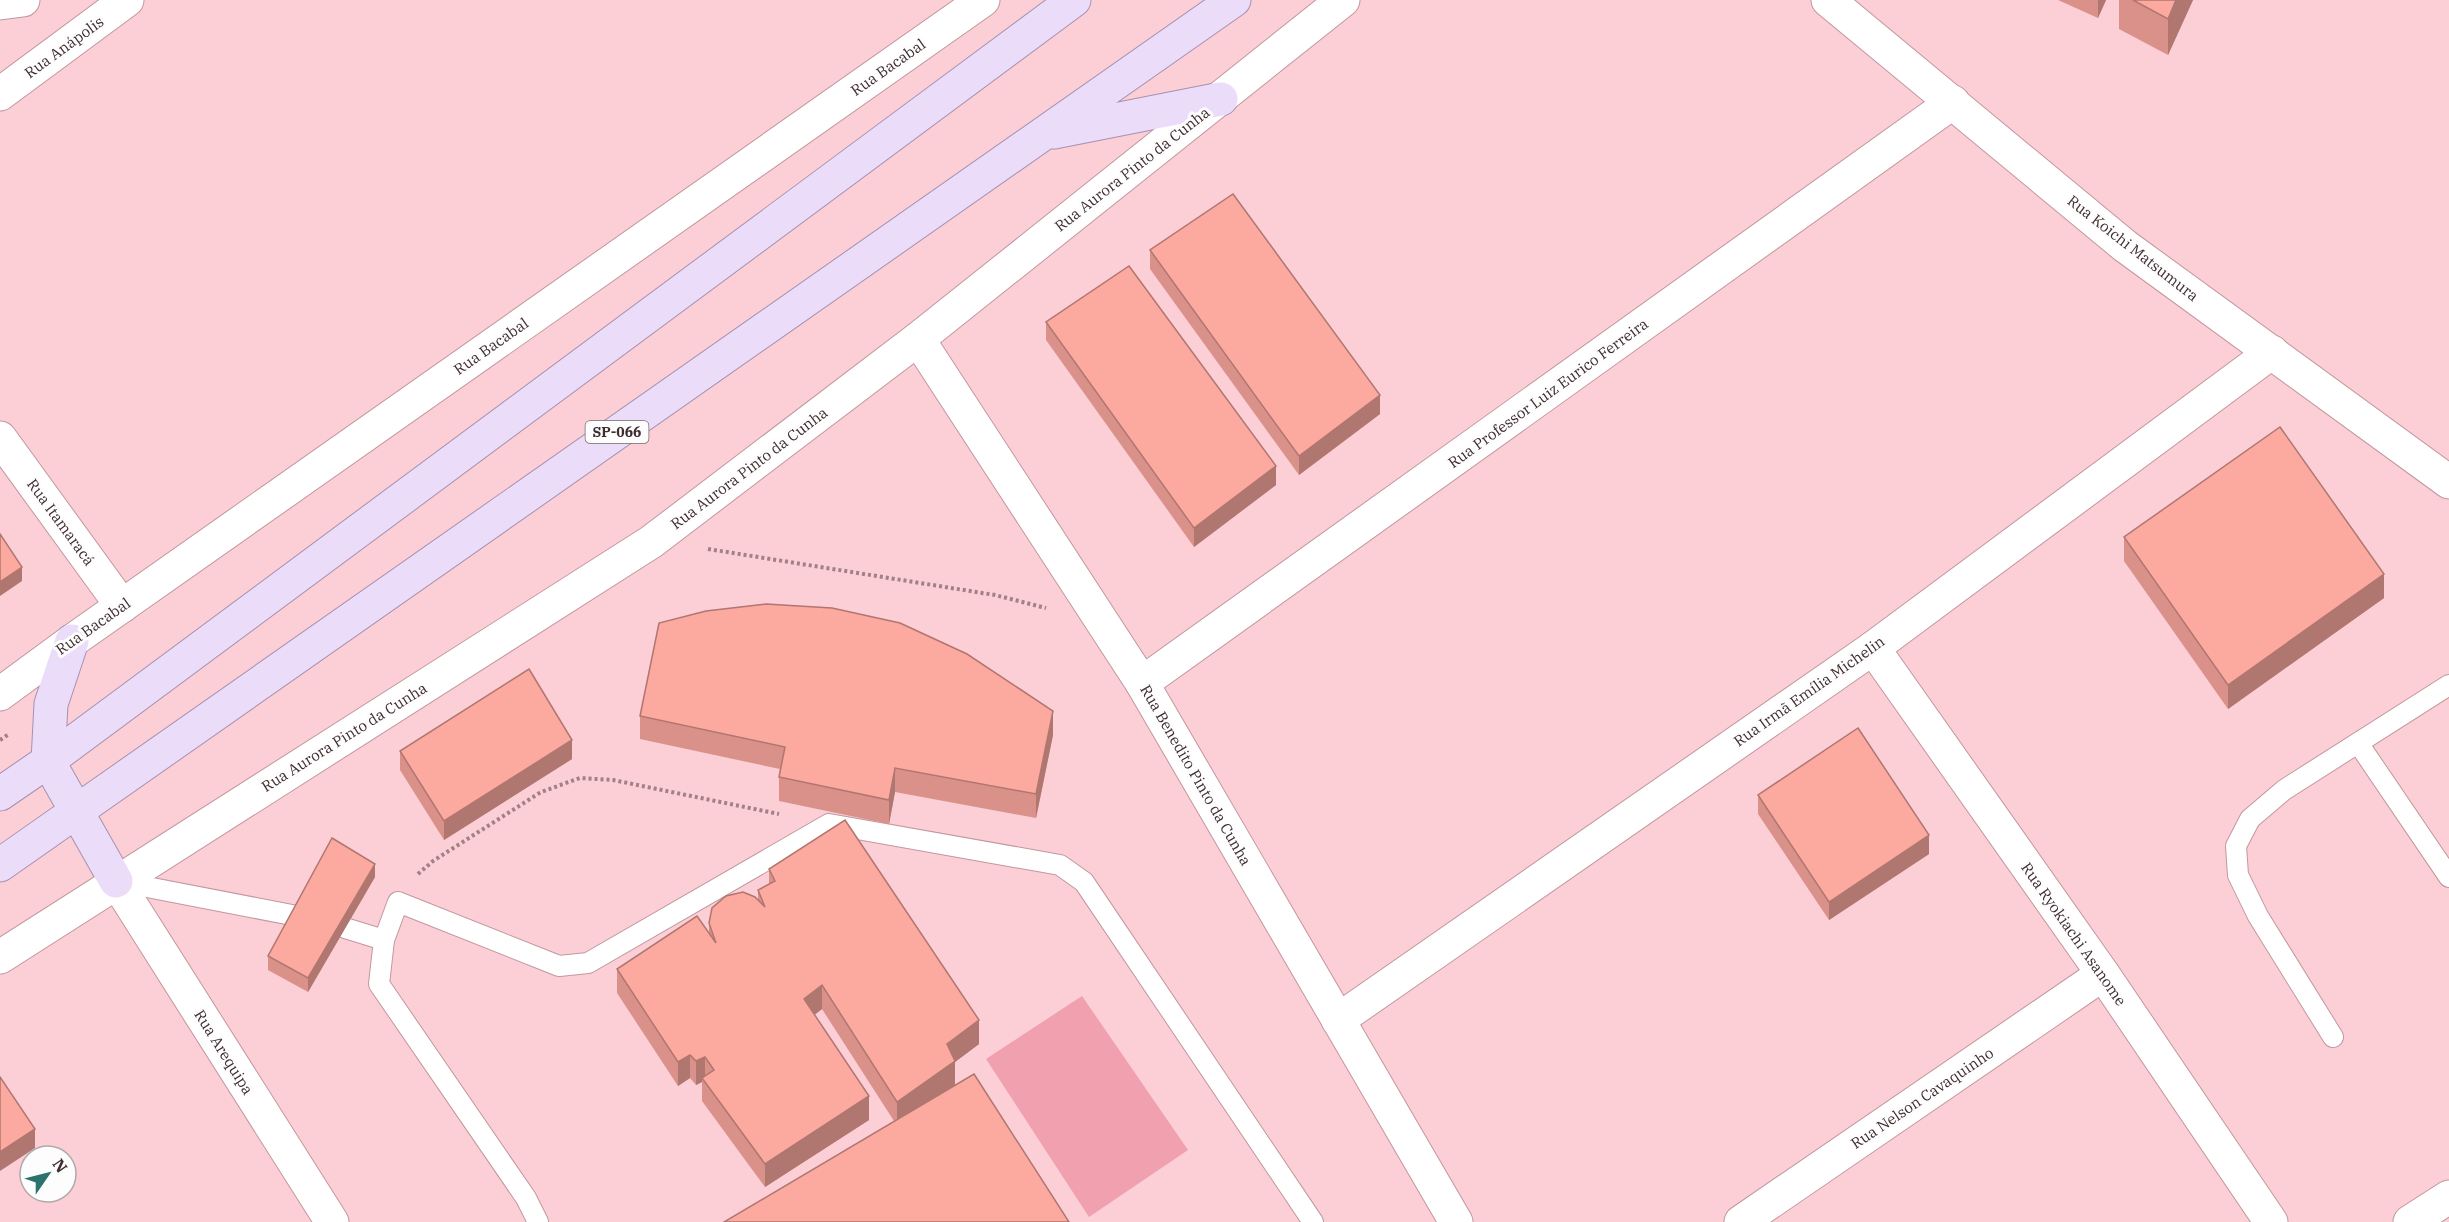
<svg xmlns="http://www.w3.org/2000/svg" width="2449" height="1222" font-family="'IBM Plex Serif',serif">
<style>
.green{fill:#f1a0b0}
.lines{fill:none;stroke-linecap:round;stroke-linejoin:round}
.lane-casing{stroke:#c2979e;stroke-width:22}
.street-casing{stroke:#c2979e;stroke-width:35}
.secondary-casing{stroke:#c2979e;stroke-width:35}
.primary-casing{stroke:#a691b0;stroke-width:35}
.path{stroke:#a18186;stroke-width:4;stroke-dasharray:3 3;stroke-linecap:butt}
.lane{stroke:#fff;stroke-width:20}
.street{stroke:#fff;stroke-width:33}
.secondary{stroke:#fff;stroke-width:33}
.primary{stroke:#ebddf9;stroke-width:33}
.wall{fill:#d9918a}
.shaded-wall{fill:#b07670}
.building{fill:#fca9a0;stroke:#b07670;stroke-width:1.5}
.labels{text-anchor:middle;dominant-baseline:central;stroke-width:6;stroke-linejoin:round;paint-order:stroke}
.shield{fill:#fdfdfd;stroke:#786b6e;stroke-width:1.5}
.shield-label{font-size:14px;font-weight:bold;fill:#3f2d30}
.street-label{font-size:15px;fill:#3f2d30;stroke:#fdfdfd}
</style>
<rect width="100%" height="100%" fill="#fcced6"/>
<!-- green -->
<polygon class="green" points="1082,996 1188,1150 1089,1217 986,1059"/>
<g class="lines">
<defs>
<g id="lane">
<polyline points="2358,743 2449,877"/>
<polyline points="116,881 297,916"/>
<polyline points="345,928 384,940"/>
<polyline points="2333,1037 2258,916 2238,875 2236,846 2250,819 2284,790 2449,685"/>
<polyline points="538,1222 526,1198 379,984 384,940 398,902 559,966 588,963 829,824 1060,865 1084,882 1313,1222"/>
</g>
<g id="street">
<polyline points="1828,0 2125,246 2449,482"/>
<polyline points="0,3 23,0"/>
<polyline points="0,94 127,0"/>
<polyline points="918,339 1142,683 1456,1222"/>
<polyline points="1873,648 2103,974 2271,1222"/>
<polyline points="1142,683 1953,102"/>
<polyline points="1338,1020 1873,648 2272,352"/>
<polyline points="1741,1222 2103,974"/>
<polyline points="2410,1222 2449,1197"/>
</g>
<g id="secondary">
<polyline points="0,438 122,606"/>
<polyline points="0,694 72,641 983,0"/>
<polyline points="116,881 332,1222"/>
<polyline points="0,957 651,542 918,339 1343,0"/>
</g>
<g id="primary">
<polyline points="1054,132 1221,99"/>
<polyline points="72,641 51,704 48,761 116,881"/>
<polyline points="0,794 48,761 1074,0"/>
<polyline points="0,865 1234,0"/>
</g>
</defs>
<!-- lane casing -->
<use href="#lane" class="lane-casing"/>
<!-- street casing -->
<use href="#street" class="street-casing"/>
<!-- secondary casing -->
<use href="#secondary" class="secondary-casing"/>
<!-- primary casing -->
<use href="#primary" class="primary-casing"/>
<!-- path -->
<g class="path">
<polyline points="708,549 995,595 1046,608"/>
<polyline points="0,740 9,734"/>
<polyline points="418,874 433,861 541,792 580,778 613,780 779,814"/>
</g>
<!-- lane -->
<use href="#lane" class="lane"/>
<!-- street -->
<use href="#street" class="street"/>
<!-- secondary -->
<use href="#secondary" class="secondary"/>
<!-- primary -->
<use href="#primary" class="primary"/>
</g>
<!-- wall -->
<g class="wall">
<polygon points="2058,0 2106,0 2098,18"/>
<polygon points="2119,0 2193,0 2168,55 2119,29"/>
<polygon points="1150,250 1380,414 1299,475 1150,269"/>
<polygon points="1046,322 1276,485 1194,547 1046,340"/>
<polygon points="2124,537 2384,598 2228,709 2124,561"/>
<polygon points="640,716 1053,735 1036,818 895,792 889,824 779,801 779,777 780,769 640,739"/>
<polygon points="400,751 572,759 444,840 400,770"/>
<polygon points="1758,795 1929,854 1829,920 1758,814"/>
<polygon points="769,869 979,1044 955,1062 955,1085 894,1121 822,1009 814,1015 869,1120 765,1187 702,1101 702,1082 696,1085 690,1078 678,1086 617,993 617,969 709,932 709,923 758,900 758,890 769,884"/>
<polygon points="375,877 308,992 268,970 268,956"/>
</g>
<!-- shaded-wall -->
<g class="shaded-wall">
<polygon points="2098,0 2106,0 2098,18"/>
<polygon points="2176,0 2193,0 2168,55 2168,19"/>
<polygon points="1380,395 1380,414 1299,475 1299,456"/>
<polygon points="1276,466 1276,485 1194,547 1194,528"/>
<polygon points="22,567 22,581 0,596 0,582"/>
<polygon points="2384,574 2384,598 2228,709 2228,685"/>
<polygon points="1053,711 1053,735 1036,818 1036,794"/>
<polygon points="572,740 572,759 444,840 444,821"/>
<polygon points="895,768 895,792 889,824 889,800"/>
<polygon points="1929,835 1929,854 1829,920 1829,902"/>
<polygon points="375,864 375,877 308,992 308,978"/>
<polygon points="822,985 822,1009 804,1023 804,999"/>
<polygon points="979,1020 979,1044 955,1062 955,1085 897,1125 897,1102 947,1044"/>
<polygon points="690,1055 690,1078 678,1086 678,1062"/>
<polygon points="705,1057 705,1080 702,1078 702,1082 696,1085 696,1061"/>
<polygon points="869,1096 869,1120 765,1187 765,1164"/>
<polygon points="35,1129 35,1148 0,1171 0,1152"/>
</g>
<!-- building -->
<g class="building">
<polygon points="2133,0 2176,0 2168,19"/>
<polygon points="1233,194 1380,395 1299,456 1150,250"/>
<polygon points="1129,266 1276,466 1194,528 1046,322"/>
<polygon points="2280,427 2384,574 2228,685 2124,537"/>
<polygon points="0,534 22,567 0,582"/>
<polygon points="766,604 832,608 900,623 967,654 1053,711 1036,794 895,768 889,800 779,777 785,747 640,716 659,623 706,611"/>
<polygon points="529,669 572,740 444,821 400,751"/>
<polygon points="1858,728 1929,835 1829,902 1758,795"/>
<polygon points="845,820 979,1020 947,1044 955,1061 897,1102 822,985 804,999 869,1096 765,1164 702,1078 714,1070 705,1057 696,1061 690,1055 678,1062 617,969 697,916 716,943 709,923 712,908 726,896 743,892 755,897 765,907 758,890 775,881 769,869"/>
<polygon points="332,838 375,864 308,978 268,956"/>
<polygon points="974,1074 1069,1222 724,1222"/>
<polygon points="0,1077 35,1129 0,1152"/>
</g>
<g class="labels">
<!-- shield labels -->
<rect class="shield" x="585.5" y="421" width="63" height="22" rx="4.5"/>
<g class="shield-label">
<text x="617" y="432">SP-066</text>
</g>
<!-- street labels -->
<g class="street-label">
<text transform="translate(64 47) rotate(-36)">Rua Anápolis</text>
<text transform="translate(888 67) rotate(-35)">Rua Bacabal</text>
<text transform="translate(1132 169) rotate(-38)">Rua Aurora Pinto da Cunha</text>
<text transform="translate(2133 248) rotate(38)">Rua Koichi Matsumura</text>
<text transform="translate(491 346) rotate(-35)">Rua Bacabal</text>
<text transform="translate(1548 393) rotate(-36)">Rua Professor Luiz Eurico Ferreira</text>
<text transform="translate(749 468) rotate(-37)">Rua Aurora Pinto da Cunha</text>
<text transform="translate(61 522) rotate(54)">Rua Itamaracá</text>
<text transform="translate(93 626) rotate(-35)">Rua Bacabal</text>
<text transform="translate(1809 691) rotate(-35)">Rua Irmã Emília Michelin</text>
<text transform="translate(344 737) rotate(-32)">Rua Aurora Pinto da Cunha</text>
<text transform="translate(1196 775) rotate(60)">Rua Benedito Pinto da Cunha</text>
<text transform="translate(2074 934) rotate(55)">Rua Ryokiachi Asanome</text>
<text transform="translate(224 1052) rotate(58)">Rua Arequipa</text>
<text transform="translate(1922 1098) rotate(-34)">Rua Nelson Cavaquinho</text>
</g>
</g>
<!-- north arrow -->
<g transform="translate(48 1174) rotate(55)"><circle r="28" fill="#fdfdfd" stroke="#b1aaab" stroke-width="1.5"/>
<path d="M0-4.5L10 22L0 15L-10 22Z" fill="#2b736c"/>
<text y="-9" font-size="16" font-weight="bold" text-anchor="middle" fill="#3f2d30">N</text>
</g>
</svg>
